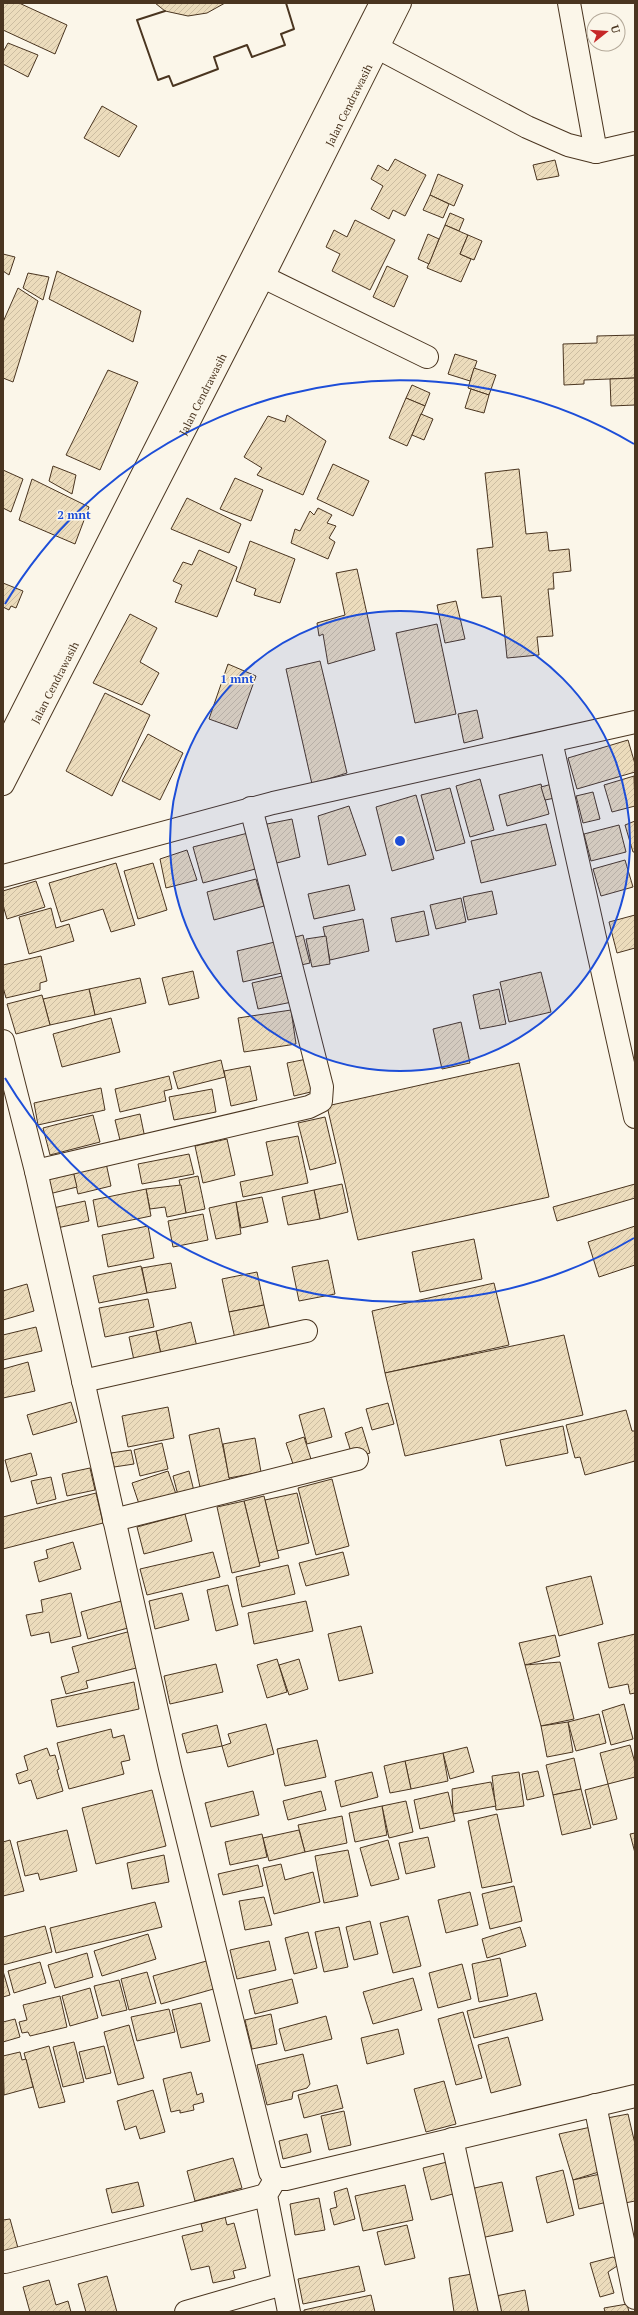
<svg xmlns="http://www.w3.org/2000/svg" width="638" height="2315" font-family="'PT Serif',serif">
<style>
.building{fill:url(#building-hatch);stroke:#4a3520}
.lines{fill:none;stroke-linecap:round;stroke-linejoin:round}
.minor-casing{stroke:#4a3520;stroke-width:24}
.major-casing{stroke:#4a3520;stroke-width:24}
.minor{stroke:#fbf6e9;stroke-width:22}
.major{stroke:#fbf6e9;stroke-width:22}
.wall{stroke:#4a3520;stroke-width:2}
.ring{fill:none;stroke:#1d4ed8;stroke-width:2}
.labels{text-anchor:middle;dominant-baseline:central;stroke-width:3;stroke-linejoin:round;paint-order:stroke}
.street-label{font-size:11px;fill:#4a3520;stroke:#fbf6e9}
.centre{fill:#1d4ed8;stroke:#fbf6e9;stroke-width:2}
.ring-label{font-size:12px;text-anchor:middle;font-weight:bold;fill:#1d4ed8;stroke:#fbf6e9;stroke-width:3;stroke-linejoin:round;paint-order:stroke}
</style>
<defs>
<pattern id="building-hatch" width="6" height="6" patternUnits="userSpaceOnUse"><rect width="6" height="6" fill="#ecdcbc"/><path d="M-1 1l2-2M0 6l6-6M5 7l2-2" fill="none" stroke="#ccbda1"/></pattern>
</defs>
<rect width="100%" height="100%" fill="#fbf6e9"/>
<!-- building -->
<g class="building">
<polygon points="3,3 19,3 67,25 55,54 3,30"/>
<polygon points="155,3 225,3 207,13 188,16 165,11"/>
<polygon points="8,43 38,55 28,77 3,64 3,52"/>
<polygon points="102,106 137,126 119,157 84,138"/>
<polygon points="395,159 426,175 405,216 393,210 389,219 371,209 383,186 371,179 378,165 388,171"/>
<polygon points="555,160 559,176 537,180 533,165"/>
<polygon points="438,174 463,185 454,206 430,195"/>
<polygon points="430,195 449,204 443,218 423,210"/>
<polygon points="450,213 464,219 459,231 445,225"/>
<polygon points="355,220 395,240 370,290 332,271 340,254 326,247 334,230 347,237"/>
<polygon points="445,225 468,235 460,254 471,259 461,282 427,268"/>
<polygon points="428,234 439,239 429,264 418,259"/>
<polygon points="468,235 482,241 474,260 460,254"/>
<polygon points="3,254 15,257 9,275 3,271"/>
<polygon points="387,266 408,276 394,307 373,297"/>
<polygon points="57,271 141,311 133,342 49,299"/>
<polygon points="28,273 49,277 43,300 23,288"/>
<polygon points="18,288 38,301 13,382 3,378 3,322"/>
<polygon points="635,335 635,378 584,380 584,384 564,385 563,344 597,343 597,336"/>
<polygon points="455,354 477,361 470,381 448,374"/>
<polygon points="474,368 496,375 489,395 468,388"/>
<polygon points="108,370 138,382 100,470 66,455"/>
<polygon points="635,378 635,405 611,406 610,379"/>
<polygon points="412,385 430,393 425,406 406,398"/>
<polygon points="471,389 489,395 484,413 465,408"/>
<polygon points="406,398 425,406 407,446 389,438"/>
<polygon points="421,414 433,419 424,440 412,435"/>
<polygon points="287,415 326,441 303,495 257,475 262,468 244,457 268,416 285,422"/>
<polygon points="333,464 369,481 353,516 317,499"/>
<polygon points="53,466 76,475 72,494 49,481"/>
<polygon points="519,469 526,534 547,532 549,551 569,549 571,571 553,573 554,589 548,589 553,636 537,637 539,655 507,658 501,596 482,598 477,549 493,547 485,473"/>
<polygon points="3,470 23,479 11,512 3,508"/>
<polygon points="235,478 263,490 251,521 220,509"/>
<polygon points="32,479 89,507 75,544 19,520"/>
<polygon points="187,498 241,524 229,553 171,529"/>
<polygon points="318,508 332,515 327,523 336,526 329,538 335,542 328,559 291,543 295,529 300,531 310,511 314,515"/>
<polygon points="250,541 295,559 280,603 254,595 256,589 236,581"/>
<polygon points="199,550 237,567 217,617 175,602 182,585 173,581 183,562 192,565"/>
<polygon points="357,569 375,650 328,664 323,634 319,636 317,623 345,615 336,573"/>
<polygon points="3,583 23,591 16,608 11,606 9,610 3,607"/>
<polygon points="456,601 465,639 445,643 437,605"/>
<polygon points="130,614 157,628 140,662 159,673 142,705 93,683"/>
<polygon points="437,624 456,714 415,723 396,633"/>
<polygon points="320,661 347,773 312,784 286,669"/>
<polygon points="228,664 256,676 237,729 209,719"/>
<polygon points="105,693 150,715 112,796 66,771"/>
<polygon points="477,710 483,738 464,743 458,714"/>
<polygon points="148,734 183,753 160,800 122,781"/>
<polygon points="628,740 635,764 635,772 577,789 568,758"/>
<polygon points="634,776 635,806 612,812 604,785"/>
<polygon points="480,779 494,830 470,837 456,786"/>
<polygon points="541,784 549,814 507,826 499,795"/>
<polygon points="552,784 555,798 545,800 541,787"/>
<polygon points="450,788 465,843 436,851 421,795"/>
<polygon points="593,792 600,819 583,823 576,796"/>
<polygon points="416,795 434,859 392,871 376,807"/>
<polygon points="349,806 366,855 328,865 318,816"/>
<polygon points="292,819 300,857 273,864 262,825"/>
<polygon points="635,821 635,852 633,852 625,825"/>
<polygon points="546,824 556,865 481,883 471,841"/>
<polygon points="619,825 626,852 591,861 584,834"/>
<polygon points="248,833 259,868 203,883 193,847"/>
<polygon points="187,850 197,880 166,888 160,859"/>
<polygon points="625,860 633,887 601,896 593,869"/>
<polygon points="116,863 135,925 111,932 103,909 61,922 49,883"/>
<polygon points="153,863 167,910 138,919 124,871"/>
<polygon points="256,879 264,906 214,920 207,892"/>
<polygon points="36,881 45,907 7,919 3,905 3,891"/>
<polygon points="349,885 355,910 314,919 308,894"/>
<polygon points="492,891 497,914 468,920 463,897"/>
<polygon points="461,898 466,922 436,929 430,905"/>
<polygon points="51,908 56,928 69,924 74,941 29,954 19,917"/>
<polygon points="424,911 429,935 396,942 391,918"/>
<polygon points="635,915 635,948 617,953 609,922"/>
<polygon points="363,919 369,951 330,960 323,927"/>
<polygon points="303,935 310,963 292,967 284,940"/>
<polygon points="326,936 330,964 312,967 306,939"/>
<polygon points="279,941 286,972 243,982 237,951"/>
<polygon points="41,956 47,981 40,983 40,990 6,998 3,987 3,965"/>
<polygon points="193,971 199,998 169,1005 162,978"/>
<polygon points="541,972 551,1012 509,1022 500,982"/>
<polygon points="287,975 292,1002 258,1009 252,983"/>
<polygon points="140,978 146,1003 95,1015 89,989"/>
<polygon points="89,989 95,1015 50,1025 43,999"/>
<polygon points="499,989 506,1024 480,1029 473,995"/>
<polygon points="42,995 50,1025 16,1034 7,1004"/>
<polygon points="291,1010 296,1044 244,1052 238,1018"/>
<polygon points="111,1018 120,1052 62,1067 53,1034"/>
<polygon points="461,1022 470,1063 442,1069 433,1029"/>
<polygon points="312,1058 319,1090 294,1096 287,1063"/>
<polygon points="221,1060 225,1077 178,1089 173,1072"/>
<polygon points="519,1063 549,1197 358,1240 327,1106"/>
<polygon points="250,1066 257,1100 231,1106 224,1071"/>
<polygon points="169,1076 172,1089 164,1091 166,1101 120,1112 115,1089"/>
<polygon points="101,1088 105,1110 38,1125 34,1103"/>
<polygon points="212,1089 216,1112 174,1120 169,1097"/>
<polygon points="140,1114 146,1143 122,1148 115,1120"/>
<polygon points="93,1115 100,1142 50,1155 43,1128"/>
<polygon points="325,1117 336,1163 310,1170 298,1123"/>
<polygon points="298,1136 308,1183 243,1197 240,1182 273,1175 266,1142"/>
<polygon points="227,1139 235,1175 203,1183 195,1146"/>
<polygon points="189,1154 194,1174 142,1184 138,1164"/>
<polygon points="106,1163 111,1186 78,1194 73,1171"/>
<polygon points="73,1171 77,1187 49,1194 45,1178"/>
<polygon points="198,1176 205,1209 186,1213 179,1180"/>
<polygon points="342,1184 348,1212 320,1219 314,1190"/>
<polygon points="635,1184 635,1198 557,1221 553,1207"/>
<polygon points="181,1185 186,1213 167,1217 165,1207 150,1209 146,1189"/>
<polygon points="146,1189 151,1216 98,1227 93,1200"/>
<polygon points="314,1190 320,1219 288,1225 282,1197"/>
<polygon points="262,1197 268,1222 241,1228 236,1202"/>
<polygon points="85,1201 89,1221 57,1228 53,1208"/>
<polygon points="236,1202 241,1234 216,1239 209,1208"/>
<polygon points="203,1214 208,1240 173,1247 168,1221"/>
<polygon points="148,1226 154,1258 108,1267 102,1235"/>
<polygon points="635,1226 635,1265 599,1277 588,1242"/>
<polygon points="474,1239 482,1279 420,1292 412,1252"/>
<polygon points="328,1260 335,1294 299,1301 292,1267"/>
<polygon points="171,1263 176,1288 147,1293 142,1268"/>
<polygon points="141,1266 147,1293 99,1303 93,1276"/>
<polygon points="257,1272 264,1305 229,1312 222,1279"/>
<polygon points="494,1283 509,1345 385,1373 372,1311"/>
<polygon points="27,1284 34,1311 3,1320 3,1291"/>
<polygon points="148,1299 154,1327 105,1337 99,1308"/>
<polygon points="264,1305 271,1335 236,1343 229,1312"/>
<polygon points="191,1322 198,1351 162,1359 156,1331"/>
<polygon points="36,1327 42,1351 3,1360 3,1335"/>
<polygon points="156,1331 162,1359 135,1365 129,1337"/>
<polygon points="564,1335 583,1415 405,1456 385,1373"/>
<polygon points="28,1362 35,1391 3,1398 3,1369"/>
<polygon points="71,1402 77,1422 33,1435 27,1415"/>
<polygon points="388,1403 394,1424 372,1430 366,1409"/>
<polygon points="168,1407 174,1438 128,1447 122,1416"/>
<polygon points="324,1408 332,1437 307,1444 299,1415"/>
<polygon points="626,1410 632,1431 635,1431 635,1461 585,1475 580,1457 575,1458 566,1425"/>
<polygon points="563,1426 568,1453 506,1466 500,1440"/>
<polygon points="362,1427 370,1453 353,1458 345,1433"/>
<polygon points="219,1428 230,1481 200,1487 189,1435"/>
<polygon points="304,1437 311,1459 293,1464 286,1443"/>
<polygon points="255,1438 261,1472 229,1478 223,1444"/>
<polygon points="162,1443 168,1469 140,1476 134,1450"/>
<polygon points="131,1450 134,1464 114,1467 111,1453"/>
<polygon points="31,1453 37,1475 11,1482 5,1460"/>
<polygon points="90,1468 95,1490 67,1496 62,1474"/>
<polygon points="168,1471 177,1497 141,1510 132,1483"/>
<polygon points="189,1471 195,1495 179,1499 173,1476"/>
<polygon points="51,1477 56,1499 37,1504 31,1481"/>
<polygon points="332,1479 349,1546 316,1555 298,1488"/>
<polygon points="96,1493 103,1523 3,1549 3,1517"/>
<polygon points="297,1493 309,1543 277,1551 265,1500"/>
<polygon points="264,1496 279,1558 259,1563 244,1501"/>
<polygon points="244,1501 260,1566 232,1573 217,1507"/>
<polygon points="185,1514 192,1541 144,1554 137,1527"/>
<polygon points="73,1542 81,1569 39,1582 34,1562 48,1558 46,1550"/>
<polygon points="213,1552 220,1577 147,1595 140,1569"/>
<polygon points="343,1552 349,1575 306,1586 299,1563"/>
<polygon points="288,1565 295,1594 242,1607 236,1577"/>
<polygon points="591,1576 603,1624 559,1636 546,1587"/>
<polygon points="228,1585 238,1625 216,1631 207,1590"/>
<polygon points="71,1593 81,1636 51,1643 49,1632 31,1636 26,1615 43,1612 41,1600"/>
<polygon points="182,1593 189,1620 155,1629 149,1601"/>
<polygon points="121,1601 128,1628 88,1639 81,1612"/>
<polygon points="306,1601 313,1631 254,1644 248,1613"/>
<polygon points="361,1626 373,1673 339,1681 328,1634"/>
<polygon points="131,1631 140,1667 86,1681 88,1688 66,1694 61,1677 79,1672 72,1647"/>
<polygon points="635,1634 635,1693 630,1694 628,1684 609,1688 598,1643"/>
<polygon points="555,1635 560,1656 525,1665 519,1643"/>
<polygon points="277,1659 287,1692 267,1698 257,1665"/>
<polygon points="299,1659 308,1689 289,1695 279,1665"/>
<polygon points="560,1662 574,1719 541,1726 525,1665"/>
<polygon points="216,1664 223,1692 170,1704 164,1676"/>
<polygon points="134,1682 139,1709 57,1727 51,1700"/>
<polygon points="624,1704 633,1739 611,1745 602,1711"/>
<polygon points="599,1714 606,1743 576,1751 568,1722"/>
<polygon points="568,1722 573,1752 547,1757 541,1726"/>
<polygon points="266,1724 274,1754 228,1767 222,1746 231,1743 228,1734"/>
<polygon points="217,1725 222,1746 187,1753 182,1734"/>
<polygon points="111,1729 113,1738 124,1735 130,1760 121,1762 124,1774 69,1789 57,1743"/>
<polygon points="317,1740 326,1777 285,1786 277,1749"/>
<polygon points="630,1745 635,1763 635,1777 608,1784 600,1753"/>
<polygon points="467,1747 474,1772 450,1779 443,1753"/>
<polygon points="47,1748 50,1756 55,1755 59,1769 57,1770 63,1791 37,1799 31,1780 19,1784 16,1774 28,1770 24,1756"/>
<polygon points="443,1753 448,1781 411,1789 405,1761"/>
<polygon points="574,1758 581,1789 553,1795 546,1765"/>
<polygon points="405,1761 411,1789 390,1793 384,1766"/>
<polygon points="538,1771 544,1796 527,1800 522,1774"/>
<polygon points="372,1772 378,1797 341,1807 335,1781"/>
<polygon points="519,1772 524,1806 496,1810 492,1776"/>
<polygon points="491,1782 496,1806 453,1814 452,1789"/>
<polygon points="608,1784 617,1819 593,1825 585,1790"/>
<polygon points="581,1789 591,1828 562,1835 553,1795"/>
<polygon points="152,1790 166,1846 96,1864 82,1808"/>
<polygon points="253,1791 259,1815 211,1827 205,1803"/>
<polygon points="321,1791 326,1810 288,1820 283,1801"/>
<polygon points="448,1792 455,1821 420,1829 414,1800"/>
<polygon points="406,1801 413,1832 389,1838 382,1806"/>
<polygon points="382,1806 387,1835 355,1842 349,1813"/>
<polygon points="497,1814 512,1882 482,1888 468,1821"/>
<polygon points="342,1816 347,1843 305,1852 298,1825"/>
<polygon points="67,1830 77,1871 40,1880 38,1873 25,1876 17,1842"/>
<polygon points="299,1830 305,1852 269,1861 263,1838"/>
<polygon points="635,1833 635,1853 630,1834"/>
<polygon points="262,1834 267,1857 230,1865 225,1842"/>
<polygon points="428,1837 435,1867 406,1874 399,1843"/>
<polygon points="10,1840 24,1891 3,1896 3,1842"/>
<polygon points="388,1840 399,1879 371,1886 360,1848"/>
<polygon points="348,1850 358,1896 324,1903 315,1856"/>
<polygon points="164,1855 169,1882 132,1889 127,1863"/>
<polygon points="281,1864 285,1880 313,1872 320,1902 274,1914 263,1868"/>
<polygon points="258,1865 263,1886 223,1895 218,1874"/>
<polygon points="514,1886 522,1921 490,1929 482,1894"/>
<polygon points="470,1892 478,1925 446,1933 438,1900"/>
<polygon points="264,1897 272,1925 245,1930 239,1901"/>
<polygon points="155,1902 162,1927 56,1953 50,1928"/>
<polygon points="408,1916 421,1966 393,1973 380,1923"/>
<polygon points="370,1921 378,1954 354,1960 346,1927"/>
<polygon points="45,1926 52,1952 3,1965 3,1937"/>
<polygon points="339,1927 348,1967 324,1972 315,1932"/>
<polygon points="520,1927 526,1946 487,1958 482,1939"/>
<polygon points="308,1932 317,1968 294,1974 285,1938"/>
<polygon points="148,1934 156,1959 102,1976 94,1951"/>
<polygon points="269,1941 276,1970 237,1979 230,1950"/>
<polygon points="87,1953 93,1977 55,1988 48,1965"/>
<polygon points="500,1958 508,1996 479,2002 472,1964"/>
<polygon points="210,1960 217,1988 161,2004 153,1976"/>
<polygon points="40,1962 46,1983 14,1993 8,1971"/>
<polygon points="462,1964 471,1999 438,2008 429,1973"/>
<polygon points="3,1971 10,1995 3,1997"/>
<polygon points="147,1972 156,2003 129,2010 121,1979"/>
<polygon points="413,1978 422,2010 373,2024 363,1992"/>
<polygon points="292,1979 298,2003 255,2014 249,1990"/>
<polygon points="119,1980 127,2010 102,2016 94,1986"/>
<polygon points="90,1988 98,2018 70,2026 62,1996"/>
<polygon points="536,1993 543,2020 474,2038 467,2011"/>
<polygon points="60,1996 67,2027 30,2036 28,2032 22,2033 19,2022 27,2020 23,2005"/>
<polygon points="201,2003 210,2041 181,2048 172,2010"/>
<polygon points="169,2009 175,2032 137,2041 131,2017"/>
<polygon points="463,2012 482,2078 456,2085 438,2019"/>
<polygon points="271,2014 277,2044 252,2049 245,2020"/>
<polygon points="326,2016 332,2039 285,2051 279,2029"/>
<polygon points="15,2019 20,2037 3,2042 3,2022"/>
<polygon points="129,2025 144,2078 118,2085 104,2032"/>
<polygon points="398,2029 404,2054 367,2064 361,2038"/>
<polygon points="508,2037 521,2085 491,2093 478,2045"/>
<polygon points="74,2042 84,2082 63,2087 53,2047"/>
<polygon points="49,2046 65,2102 39,2108 24,2053"/>
<polygon points="104,2046 111,2073 86,2079 79,2052"/>
<polygon points="20,2052 22,2060 26,2059 33,2087 4,2095 3,2056"/>
<polygon points="303,2054 310,2084 307,2088 293,2092 292,2099 267,2105 257,2065"/>
<polygon points="191,2072 197,2095 202,2093 204,2102 193,2105 194,2110 180,2113 180,2110 171,2112 163,2079"/>
<polygon points="444,2081 456,2124 426,2132 414,2089"/>
<polygon points="337,2085 343,2108 304,2118 298,2095"/>
<polygon points="153,2090 165,2132 140,2139 136,2126 125,2130 117,2101"/>
<polygon points="344,2111 351,2145 329,2150 321,2116"/>
<polygon points="628,2114 635,2144 635,2201 620,2204 602,2119"/>
<polygon points="591,2127 602,2171 573,2180 559,2134"/>
<polygon points="307,2134 311,2152 283,2159 279,2141"/>
<polygon points="233,2158 242,2188 195,2201 187,2171"/>
<polygon points="451,2161 460,2192 431,2200 423,2168"/>
<polygon points="563,2170 574,2215 547,2223 536,2177"/>
<polygon points="600,2174 607,2202 579,2209 573,2180"/>
<polygon points="138,2182 144,2206 112,2213 106,2189"/>
<polygon points="502,2182 513,2231 481,2238 470,2189"/>
<polygon points="405,2185 413,2220 363,2231 355,2196"/>
<polygon points="347,2188 355,2219 334,2225 330,2209 337,2207 334,2192"/>
<polygon points="319,2198 325,2230 295,2235 290,2204"/>
<polygon points="225,2217 227,2225 234,2223 246,2268 233,2271 235,2278 213,2283 209,2266 191,2270 182,2236 203,2231 201,2224"/>
<polygon points="10,2219 18,2248 3,2252 3,2220"/>
<polygon points="407,2225 415,2258 385,2265 377,2232"/>
<polygon points="613,2257 616,2259 617,2266 608,2272 614,2293 600,2297 590,2263"/>
<polygon points="359,2266 365,2291 303,2304 298,2279"/>
<polygon points="478,2273 484,2312 454,2312 449,2278"/>
<polygon points="107,2276 117,2312 86,2312 78,2284"/>
<polygon points="49,2280 56,2305 68,2301 71,2312 30,2312 23,2287"/>
<polygon points="525,2290 529,2312 500,2312 496,2296"/>
<polygon points="371,2295 375,2312 304,2312 304,2310"/>
<polygon points="627,2304 629,2312 605,2312 604,2308"/>
</g>
<g class="lines">
<defs>
<g id="minor">
<polyline points="569,3 596,152"/>
<polyline points="378,48 527,127 568,145 596,152 635,143"/>
<polyline points="247,269 427,357"/>
<polyline points="551,741 635,1117"/>
<polyline points="3,876 273,803 635,722"/>
<polyline points="3,1041 36,1171 170,1768 270,2172 276,2179 286,2179 635,2096"/>
<polyline points="36,1171 309,1107 321,1101 322,1087 251,808"/>
<polyline points="83,1381 306,1331"/>
<polyline points="114,1520 357,1459"/>
<polyline points="595,2105 635,2298"/>
<polyline points="452,2139 490,2312"/>
<polyline points="273,2183 266,2195 289,2312"/>
<polyline points="5,2262 266,2195"/>
<polyline points="186,2312 283,2284"/>
</g>
<g id="major">
<polyline points="3,750 381,3"/>
<path id="s1" d="M 3,784 L 263,277 L 400,3"/>
</g>
</defs>
<!-- minor casing -->
<use href="#minor" class="minor-casing"/>
<!-- major casing -->
<use href="#major" class="major-casing"/>
<!-- minor -->
<use href="#minor" class="minor"/>
<!-- major -->
<use href="#major" class="major"/>
<!-- wall -->
<polyline class="wall" points="165,11 137,20 158,80 169,76 173,86 218,69 214,57 247,45 252,57 285,45 281,34 294,29 286,3"/>
</g>
<!-- distance rings -->
<circle cx="400" cy="841" r="230" fill="#1d4ed8" fill-opacity=".12"/>
<g class="ring">
<circle cx="400" cy="841" r="230"/>
<path d="M634 1238A461 461 0 0 1 5 1078M5 604A461 461 0 0 1 634 444"/>
</g>
<g class="labels">
<!-- street labels -->
<g class="street-label">
<text stroke="none"><textPath href="#s1" startOffset="762">Jalan Cendrawasih</textPath></text>
<text stroke="none"><textPath href="#s1" startOffset="438">Jalan Cendrawasih</textPath></text>
<text stroke="none"><textPath href="#s1" startOffset="114">Jalan Cendrawasih</textPath></text>
</g>
</g>
<circle cx="400" cy="841" r="6" class="centre"/>
<g class="ring-label">
<text x="74" y="519">2 mnt</text>
<text x="237" y="683">1 mnt</text>
</g>
<!-- border -->
<rect width="638" height="2315" fill="none" stroke="#4a3520" stroke-width="8"/>
<!-- north arrow -->
<g transform="translate(606 32) rotate(73)"><circle r="19" fill="#fbf6e9" stroke="#b4a999"/>
<path d="M0-3L7 15L0 10L-7 15Z" fill="#c62828"/>
<text y="-6" font-size="11" font-weight="bold" text-anchor="middle" fill="#4a3520">U</text>
</g>
</svg>
